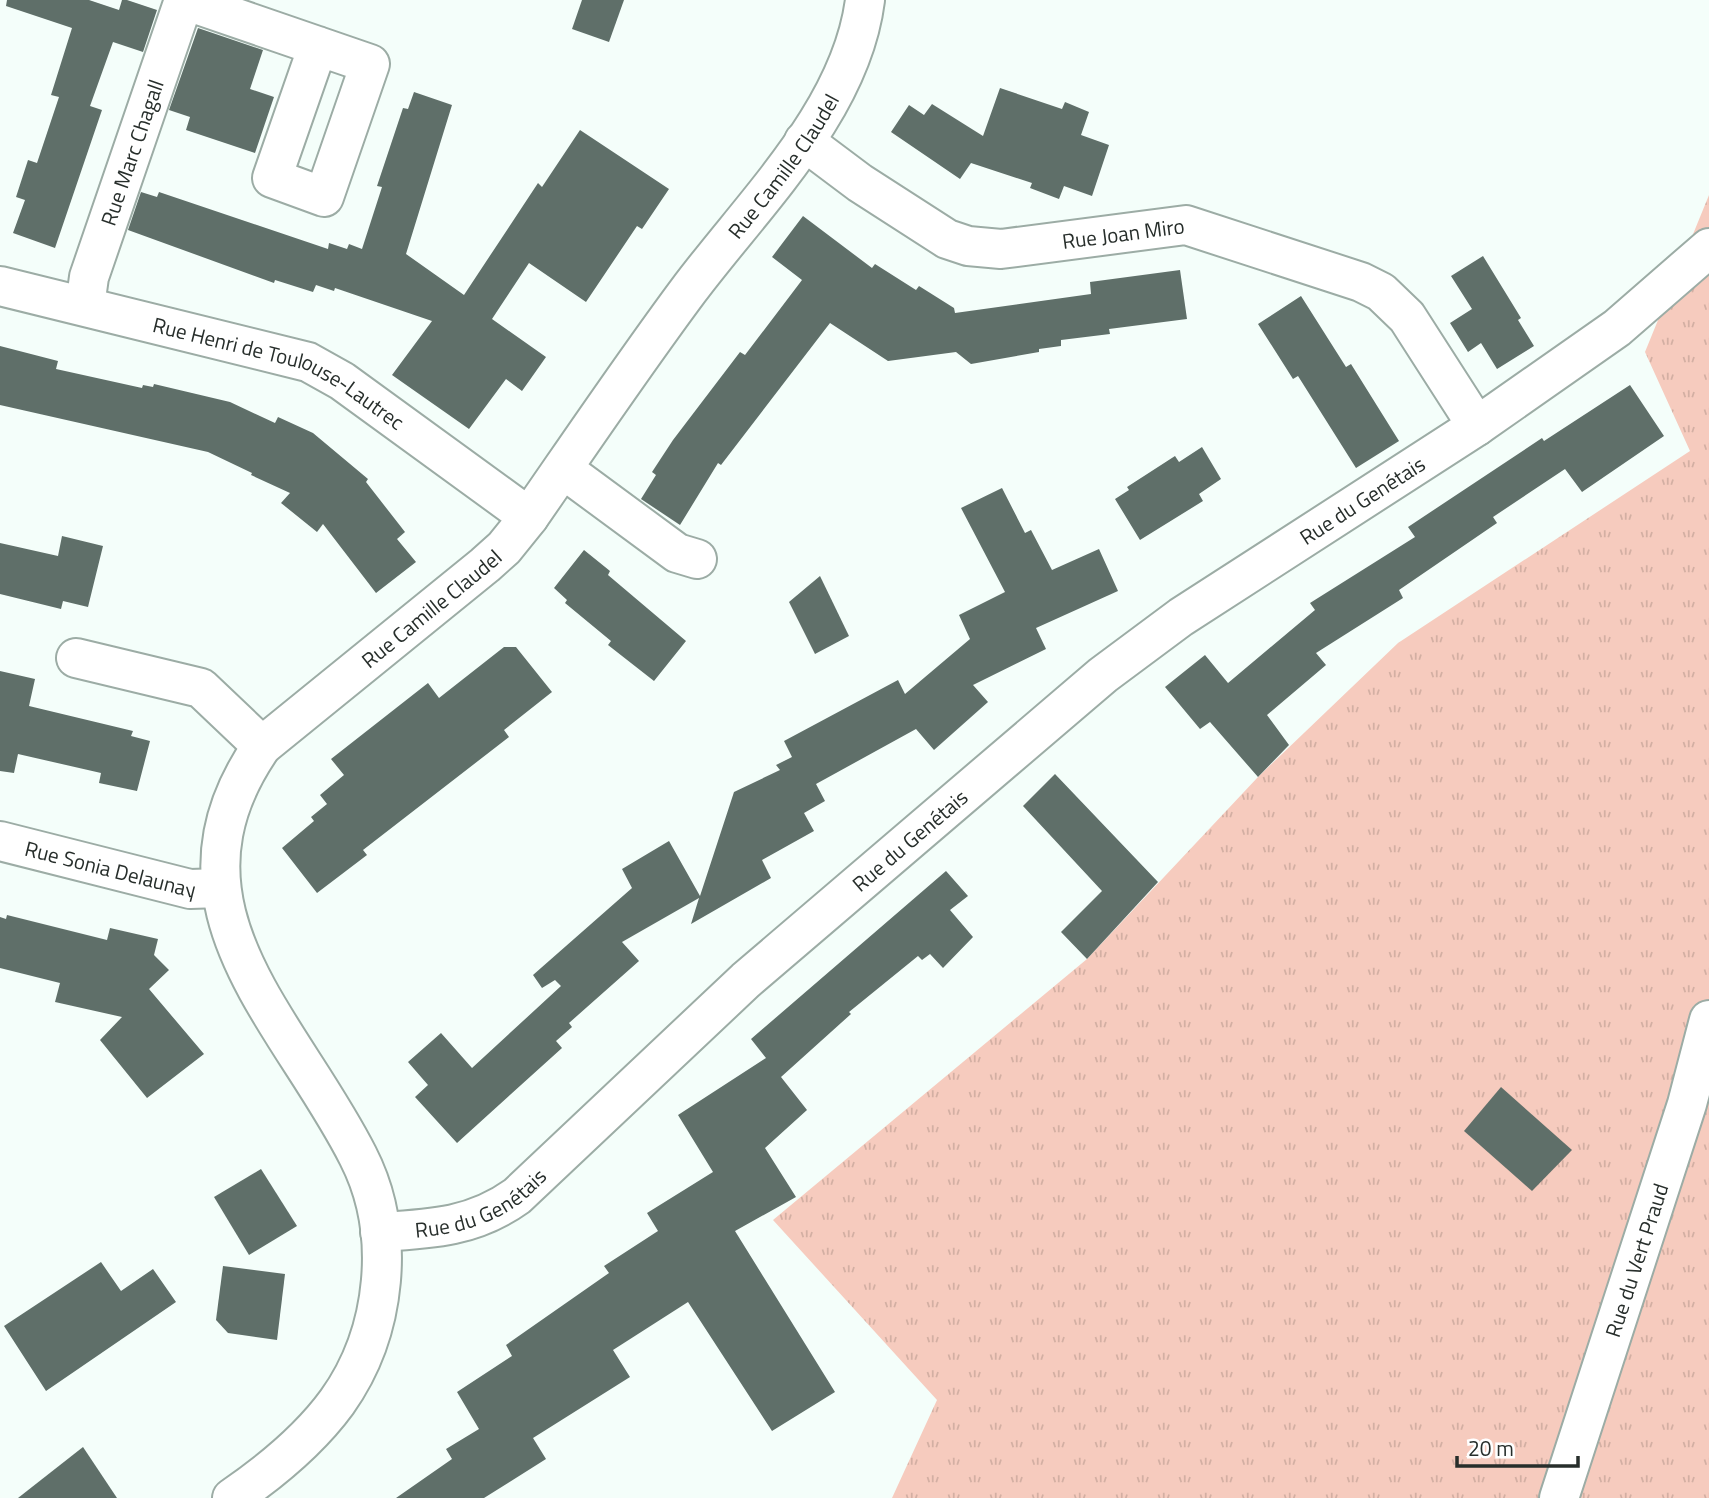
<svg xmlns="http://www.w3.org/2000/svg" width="1709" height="1498" font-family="'Titillium Web',sans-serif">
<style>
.grass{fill:url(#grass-tufts)}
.building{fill:#5f6f69}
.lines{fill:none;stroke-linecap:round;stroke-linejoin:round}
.minor-casing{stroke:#9caca5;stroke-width:42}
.minor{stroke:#fff;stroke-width:38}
.labels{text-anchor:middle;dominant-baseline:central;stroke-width:7;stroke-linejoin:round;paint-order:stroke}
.street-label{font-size:21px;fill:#272e2b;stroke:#fff}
</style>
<defs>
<pattern id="grass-tufts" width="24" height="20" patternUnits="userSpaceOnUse" patternTransform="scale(1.75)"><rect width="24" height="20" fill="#f6cbbe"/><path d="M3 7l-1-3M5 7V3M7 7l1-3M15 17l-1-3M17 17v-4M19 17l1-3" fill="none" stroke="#d3afa3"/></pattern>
</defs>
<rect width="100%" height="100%" fill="#f4fefa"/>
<!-- grass -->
<polygon class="grass" points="1709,195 1709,1498 892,1498 937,1400 773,1220 1087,959 1258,777 1398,643 1690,451 1645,352"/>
<!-- building -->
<g class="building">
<polygon points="7,0 89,0 119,10 122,0 127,0 157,10 143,52 113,42 90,106 102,110 55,248 13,233 25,200 16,197 28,160 37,163 59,97 51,95 72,28 6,6"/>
<polygon points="582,0 624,0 609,42 572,29"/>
<polygon points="198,28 263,50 250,89 274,97 255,153 186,130 190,117 169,110"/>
<polygon points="1000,88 1062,109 1065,102 1089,112 1081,135 1109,145 1092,196 1064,186 1059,199 1030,188 1032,183 971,163 960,179 891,132 909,105 924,115 932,104 983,136"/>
<polygon points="414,92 452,105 406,254 464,295 538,183 542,187 580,130 669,189 642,229 637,226 586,302 529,263 492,319 546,357 522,391 506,379 469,429 392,375 432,321 335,288 334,291 316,285 313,292 275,280 274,283 128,230 141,192 157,197 159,192 328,249 329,243 347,249 349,244 362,249 382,187 377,186 403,108 408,109"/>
<polygon points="803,216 872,268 875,264 916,290 919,286 954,308 955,313 1091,294 1090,282 1180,270 1187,319 1109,329 1110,334 1061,340 1061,346 1039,349 1039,352 971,364 956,352 888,361 830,323 721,465 718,463 680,525 641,499 656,475 652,472 673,440 740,352 745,355 802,280 772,257"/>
<polygon points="1483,256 1521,318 1518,320 1534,346 1497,369 1481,343 1468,352 1450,323 1472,309 1451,276"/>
<polygon points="1301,296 1346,367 1351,364 1399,441 1356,468 1298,376 1293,379 1258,324"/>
<polygon points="0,346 58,361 56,369 142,388 143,385 153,387 154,384 230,402 275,423 278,417 313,433 368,479 366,482 405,532 397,539 416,562 376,593 323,524 317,532 281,503 290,493 251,475 252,473 208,452 0,405"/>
<polygon points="1630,385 1664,436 1582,492 1565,469 1493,517 1497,523 1399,590 1403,598 1316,653 1326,665 1267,715 1289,745 1258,777 1210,722 1200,729 1165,687 1205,655 1228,683 1315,610 1310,603 1415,537 1408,527 1542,438 1544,441"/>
<polygon points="1202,447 1221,479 1199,494 1203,501 1140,540 1115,499 1129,490 1127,487 1175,456 1179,462"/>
<polygon points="1002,488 1025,533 1031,530 1052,570 1099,549 1118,591 1036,628 1046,649 973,685 988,702 934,750 916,729 816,784 825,801 804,813 814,831 762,860 771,878 691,924 699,898 622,942 639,961 569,1023 572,1027 556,1041 562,1048 457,1143 415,1097 428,1085 408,1062 441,1033 472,1068 561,986 555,980 542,988 533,975 632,888 622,869 669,841 700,896 734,792 780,770 776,765 792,757 784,741 898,680 905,694 970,639 959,615 1005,592 961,508"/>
<polygon points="62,536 103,546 88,607 63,601 61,609 0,594 0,543 58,556"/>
<polygon points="584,550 610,571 608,575 686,641 654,681 608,645 611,641 565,603 567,600 554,588"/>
<polygon points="820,576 849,636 815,654 789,602"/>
<polygon points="504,647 516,647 552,692 504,730 509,737 363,850 367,855 317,893 282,848 314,821 311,817 327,804 320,795 344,775 331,759 428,683 439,698"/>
<polygon points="0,671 35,679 29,706 133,731 131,736 150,741 137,791 99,783 101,773 18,754 14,773 0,771"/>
<polygon points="1055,774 1158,882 1087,959 1061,932 1102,891 1023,806"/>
<polygon points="946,871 968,896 950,910 973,937 943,968 930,954 922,960 918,956 849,1012 851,1014 781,1077 807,1110 765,1148 796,1197 735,1231 835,1392 772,1431 688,1302 613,1350 630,1377 533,1438 546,1459 484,1498 396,1498 452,1459 446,1449 479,1429 457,1392 512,1356 506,1345 609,1273 604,1266 658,1231 647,1213 713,1172 678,1115 766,1058 751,1039"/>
<polygon points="7,915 107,940 110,928 158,939 154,955 169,970 149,989 204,1054 147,1098 100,1040 122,1017 55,1002 60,983 0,968 0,917 6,919"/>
<polygon points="1501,1087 1572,1150 1532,1191 1464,1131"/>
<polygon points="261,1169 297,1226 249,1255 214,1197"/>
<polygon points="101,1262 121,1291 153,1269 176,1302 46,1391 4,1326"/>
<polygon points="223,1266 285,1274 277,1340 228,1333 216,1320"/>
<polygon points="83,1447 117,1498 18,1498"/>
</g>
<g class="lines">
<defs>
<g id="minor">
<path id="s1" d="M 804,141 L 860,183 L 947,239 L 968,246 L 1001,249 L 1186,225 L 1361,282 L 1381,292 L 1407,317 L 1477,426"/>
<path id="s2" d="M 0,286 L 308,362 L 342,381 L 529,517"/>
<path id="s3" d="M 85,306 L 89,277 L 184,0 L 370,64 L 324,197 L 272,178 L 318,46"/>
<polyline points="563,469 677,553 697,559"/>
<polyline points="76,658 201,688 262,746"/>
<path id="s4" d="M 0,841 L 190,889 L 221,888"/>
<path id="s5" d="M 380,1232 C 432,1229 474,1227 517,1196 L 746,980 L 1103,675 L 1181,617 L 1477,426 L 1617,328 L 1709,248"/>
<path id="s6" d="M 232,1498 C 270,1472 310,1439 337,1402 C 387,1332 397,1232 358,1156 C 289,1019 151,906 262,746 L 485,565 L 504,548 L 529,517 C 581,442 633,365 688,291 C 753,204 851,111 865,0"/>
<path id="s7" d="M 1559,1498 L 1687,1104 L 1709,1020"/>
</g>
</defs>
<!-- minor casing -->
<use href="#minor" class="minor-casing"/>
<!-- minor -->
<use href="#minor" class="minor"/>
</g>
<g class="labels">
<!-- street labels -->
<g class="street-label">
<text stroke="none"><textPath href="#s3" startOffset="161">Rue Marc Chagall</textPath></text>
<text stroke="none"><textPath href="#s6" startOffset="1642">Rue Camille Claudel</textPath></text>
<text stroke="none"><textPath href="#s1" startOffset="352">Rue Joan Miro</textPath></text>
<text stroke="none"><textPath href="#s2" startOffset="294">Rue Henri de Toulouse-Lautrec</textPath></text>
<text stroke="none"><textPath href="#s5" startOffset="1241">Rue du Genétais</textPath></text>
<text stroke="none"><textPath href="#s6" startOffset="1074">Rue Camille Claudel</textPath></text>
<text stroke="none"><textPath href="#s5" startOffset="674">Rue du Genétais</textPath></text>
<text stroke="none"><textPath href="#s4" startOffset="114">Rue Sonia Delaunay</textPath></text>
<text stroke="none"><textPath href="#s5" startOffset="107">Rue du Genétais</textPath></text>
<text stroke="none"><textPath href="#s7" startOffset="250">Rue du Vert Praud</textPath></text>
</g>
</g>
<!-- scale -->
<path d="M1457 1456v10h121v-10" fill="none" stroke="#272e2b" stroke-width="3.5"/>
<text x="1468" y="1456" font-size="21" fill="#272e2b" stroke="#ffffff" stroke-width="5" paint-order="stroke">20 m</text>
</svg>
